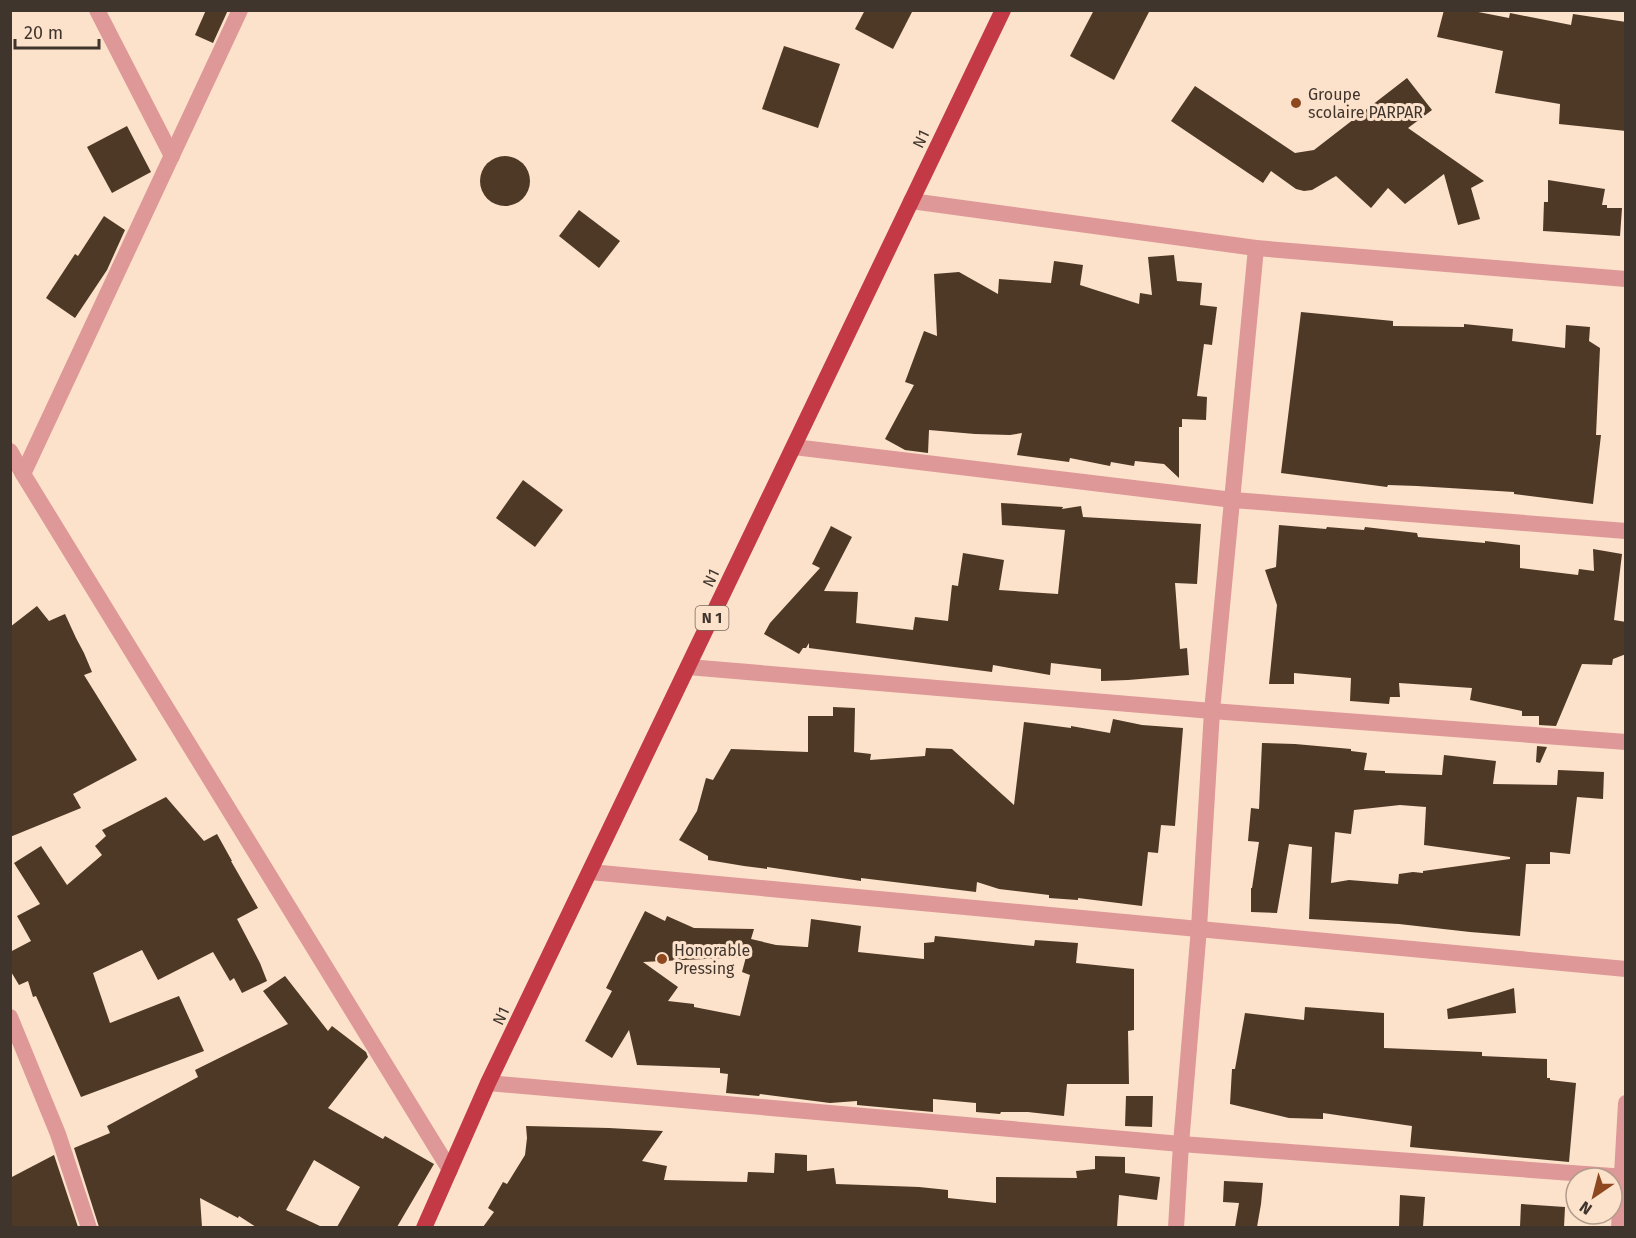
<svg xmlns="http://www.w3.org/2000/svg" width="1636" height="1238" font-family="'Fira Sans',sans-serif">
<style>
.building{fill:#4d3926;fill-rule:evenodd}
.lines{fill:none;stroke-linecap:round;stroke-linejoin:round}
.minor{stroke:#dd9897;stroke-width:16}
.trunk{stroke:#c33946;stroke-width:16}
.poi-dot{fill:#8d481f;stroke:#fce1cb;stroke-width:2}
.labels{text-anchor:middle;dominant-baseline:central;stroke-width:6;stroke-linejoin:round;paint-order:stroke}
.shield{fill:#fce1cb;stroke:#78695c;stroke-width:1.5}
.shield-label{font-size:15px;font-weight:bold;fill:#40352d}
.poi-label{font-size:16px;fill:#40352d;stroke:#fce1cb;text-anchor:start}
.street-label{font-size:16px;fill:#40352d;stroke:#fce1cb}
</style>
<rect width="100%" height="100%" fill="#fce1cb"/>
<!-- building -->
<g class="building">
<polygon points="206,10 228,10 213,43 195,35"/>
<polygon points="865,10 913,10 893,49 855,29"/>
<polygon points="1094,10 1150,10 1114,80 1070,56"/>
<polygon points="1444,10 1468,10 1509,18 1510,13 1571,25 1573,14 1626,22 1626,131 1559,124 1560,104 1495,93 1503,51 1437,37"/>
<polygon points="784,46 840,64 818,128 762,109"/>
<polygon points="1407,78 1432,110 1408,128 1484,181 1471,188 1480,219 1458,225 1444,174 1405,204 1388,188 1371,208 1336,176 1312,190 1304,191 1296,189 1271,171 1263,183 1171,121 1195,86 1295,153 1314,150"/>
<polygon points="127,126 151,172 112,193 87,147"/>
<circle cx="505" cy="181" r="25"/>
<polygon points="1548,180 1605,189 1602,205 1607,205 1607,208 1622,208 1620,236 1543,231 1544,202 1548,202"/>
<polygon points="579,210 620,241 599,268 559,236"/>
<polygon points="104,216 125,230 107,270 75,318 46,298 75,254 78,256"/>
<polygon points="1174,255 1177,281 1202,283 1200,305 1217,307 1212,345 1204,344 1197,396 1207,397 1206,420 1182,419 1182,427 1179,427 1179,478 1164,464 1135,461 1134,466 1111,462 1110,466 1070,458 1069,462 1017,455 1022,433 1010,435 975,434 929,430 928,453 905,450 885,439 914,385 905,382 924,331 937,336 934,274 959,272 998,294 999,279 1051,283 1054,261 1083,265 1080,285 1139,304 1140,293 1152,295 1148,257"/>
<polygon points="1301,312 1393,321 1393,326 1464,327 1464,324 1513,329 1512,341 1565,348 1566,325 1590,327 1589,341 1600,348 1596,435 1601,435 1593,504 1514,494 1514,492 1417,486 1388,485 1387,487 1281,473"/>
<polygon points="523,480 563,510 535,547 496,518"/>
<polygon points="1001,503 1063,507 1062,509 1081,506 1083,517 1201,524 1197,584 1175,583 1180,649 1187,648 1189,675 1128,680 1101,681 1101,669 1051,663 1050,675 993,665 992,672 809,648 809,643 806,648 803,648 799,654 764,634 770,623 820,568 812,564 831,526 852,537 824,591 858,592 856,623 913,630 915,617 948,621 952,585 958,586 963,553 1004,560 999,590 1058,594 1065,530 1002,525"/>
<polygon points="1279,525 1326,529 1327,527 1364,530 1365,527 1417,533 1418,537 1485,543 1485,541 1520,545 1520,568 1578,575 1579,569 1594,571 1593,549 1622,554 1614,620 1626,622 1626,654 1613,659 1612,665 1582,664 1556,726 1539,725 1539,716 1522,716 1522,711 1470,700 1472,688 1399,683 1400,697 1390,697 1389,704 1350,701 1351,678 1294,673 1294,684 1269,684 1277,605 1265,570 1276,567"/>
<polygon points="37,606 49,621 65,614 76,638 84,653 92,672 84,675 137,760 73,794 81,808 10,837 10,627"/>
<polygon points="833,707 855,708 854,752 871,754 870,760 925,756 926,748 952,749 1014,805 1024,722 1071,728 1071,726 1110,733 1113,719 1142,725 1183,728 1175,826 1161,825 1158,853 1148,852 1142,906 1078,898 1078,900 1049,898 1049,895 999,889 977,882 976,892 861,878 861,881 767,867 767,869 744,866 708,860 708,856 679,840 697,811 706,778 713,780 731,749 808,752 808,716 833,716"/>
<path d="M 1262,743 L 1295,744 L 1351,749 L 1351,751 L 1367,753 L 1364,770 L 1385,771 L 1385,773 L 1442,775 L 1444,755 L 1496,761 L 1493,784 L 1557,785 L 1558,770 L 1604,772 L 1603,799 L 1577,797 L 1570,854 L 1550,852 L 1550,864 L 1526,864 L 1520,936 L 1470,932 L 1399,924 L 1309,919 L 1312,847 L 1289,844 L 1277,913 L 1251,912 L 1251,888 L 1252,888 L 1259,842 L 1248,841 L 1251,808 L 1259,809 ZM 1400,805 L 1426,807 L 1424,845 L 1510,857 L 1510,859 L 1423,871 L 1423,873 L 1413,872 L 1399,874 L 1398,884 L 1349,880 L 1331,883 L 1335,832 L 1351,834 L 1354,810 Z"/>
<polygon points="1537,746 1547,747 1540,763 1536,762"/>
<polygon points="166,797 204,841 217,834 232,861 231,861 258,908 237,919 260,963 267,981 242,993 234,978 230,981 213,952 158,980 142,950 93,973 110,1023 179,996 204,1051 81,1097 36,996 33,997 28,981 19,985 10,970 10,952 31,941 17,916 40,904 14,863 41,846 67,885 102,855 95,846 106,836 102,830"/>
<path d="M 645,911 L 665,921 L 667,916 L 694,928 L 754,929 L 751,939 L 776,945 L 806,947 L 808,947 L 811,919 L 861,926 L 858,952 L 924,959 L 924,943 L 934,942 L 935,936 L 1034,946 L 1035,940 L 1078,943 L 1076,963 L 1134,969 L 1134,1030 L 1128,1031 L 1129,1084 L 1067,1084 L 1064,1116 L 1028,1112 L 1001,1112 L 1000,1114 L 976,1112 L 976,1103 L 933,1099 L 933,1112 L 857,1105 L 857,1101 L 830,1103 L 760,1094 L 759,1096 L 726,1093 L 728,1074 L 720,1073 L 720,1068 L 637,1065 L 629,1030 L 612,1058 L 585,1041 L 612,991 L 606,988 ZM 746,957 L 742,972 L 750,975 L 740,1016 L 694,1007 L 694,1004 L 668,1001 L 678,987 L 643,962 Z"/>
<polygon points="285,976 328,1031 332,1026 366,1052 368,1057 328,1108 383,1139 385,1136 434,1164 397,1227 337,1227 360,1187 314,1160 286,1210 322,1227 256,1227 239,1216 238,1218 200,1198 202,1227 99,1227 74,1148 110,1133 107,1126 198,1077 195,1070 288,1024 263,991"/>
<polygon points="1514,988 1516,1013 1448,1019 1447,1009"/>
<polygon points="1305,1007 1384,1013 1384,1048 1482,1052 1482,1056 1547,1059 1547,1078 1550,1078 1550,1080 1576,1083 1569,1162 1410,1147 1412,1126 1323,1113 1323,1119 1289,1118 1230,1104 1232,1069 1235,1069 1245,1013 1304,1020"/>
<polygon points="1126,1096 1153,1096 1152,1127 1125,1126"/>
<polygon points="526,1126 609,1128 663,1131 642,1161 667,1166 664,1180 747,1182 748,1172 774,1173 775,1153 807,1155 807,1171 834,1168 836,1184 919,1187 948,1190 948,1198 996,1203 996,1177 1077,1178 1076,1171 1095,1169 1095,1156 1125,1157 1125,1173 1160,1177 1157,1200 1119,1195 1117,1227 483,1227 494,1212 488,1208 503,1182 507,1184 525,1155 527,1138"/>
<polygon points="54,1155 78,1227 10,1227 10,1178"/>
<polygon points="1224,1181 1263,1183 1261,1204 1257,1227 1235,1227 1239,1203 1223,1202"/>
<polygon points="1400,1195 1425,1197 1423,1227 1399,1227"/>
<polygon points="1521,1204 1565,1207 1564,1227 1520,1227"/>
</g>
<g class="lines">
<!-- minor -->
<g class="minor">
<polyline points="97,10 172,156"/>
<polyline points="911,201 1256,248 1626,279"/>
<polyline points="794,447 1233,500 1626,531"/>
<polyline points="10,451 23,474 450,1170"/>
<polyline points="23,474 240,10"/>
<polyline points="688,667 1212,711 1626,742"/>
<polyline points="590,872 1626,969"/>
<polyline points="10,1017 58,1134 89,1228"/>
<polyline points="488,1083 1181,1144 1626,1177"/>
<polyline points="1176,1228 1181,1144 1199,928 1212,711 1256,248"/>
<polyline points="1619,1228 1626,1103"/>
</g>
<!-- trunk -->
<polyline class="trunk" points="424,1228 488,1083 1003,10"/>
</g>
<!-- markers -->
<g class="poi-dot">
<circle cx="1296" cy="103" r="6"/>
<circle cx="662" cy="959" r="6"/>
</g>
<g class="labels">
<!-- shield labels -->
<rect class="shield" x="695.5" y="606" width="33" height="24" rx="4.5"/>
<g class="shield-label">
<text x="712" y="618">N 1</text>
</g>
<!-- poi labels -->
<g class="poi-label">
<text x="1308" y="94">Groupe<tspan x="1308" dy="18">scolaire PARPAR</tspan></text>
<text x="674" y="950">Honorable<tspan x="674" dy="18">Pressing</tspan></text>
</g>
<!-- street labels -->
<g class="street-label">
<text transform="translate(921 139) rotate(-64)">N1</text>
<text transform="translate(711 578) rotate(-64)">N1</text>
<text transform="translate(501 1016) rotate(-64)">N1</text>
</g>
</g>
<!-- border -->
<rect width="1636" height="1238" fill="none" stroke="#40352d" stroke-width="24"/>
<!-- north arrow -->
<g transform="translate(1594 1196) rotate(215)"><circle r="28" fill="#fce1cb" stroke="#b19c8c" stroke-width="1.5"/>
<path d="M0-4.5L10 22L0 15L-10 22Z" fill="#8d481f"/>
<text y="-9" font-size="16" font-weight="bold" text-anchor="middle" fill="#40352d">N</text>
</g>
<!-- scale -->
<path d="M15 39v9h84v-9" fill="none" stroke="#40352d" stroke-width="3"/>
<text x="24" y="39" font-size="18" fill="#40352d" stroke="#fce1cb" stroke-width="4.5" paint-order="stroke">20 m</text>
</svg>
